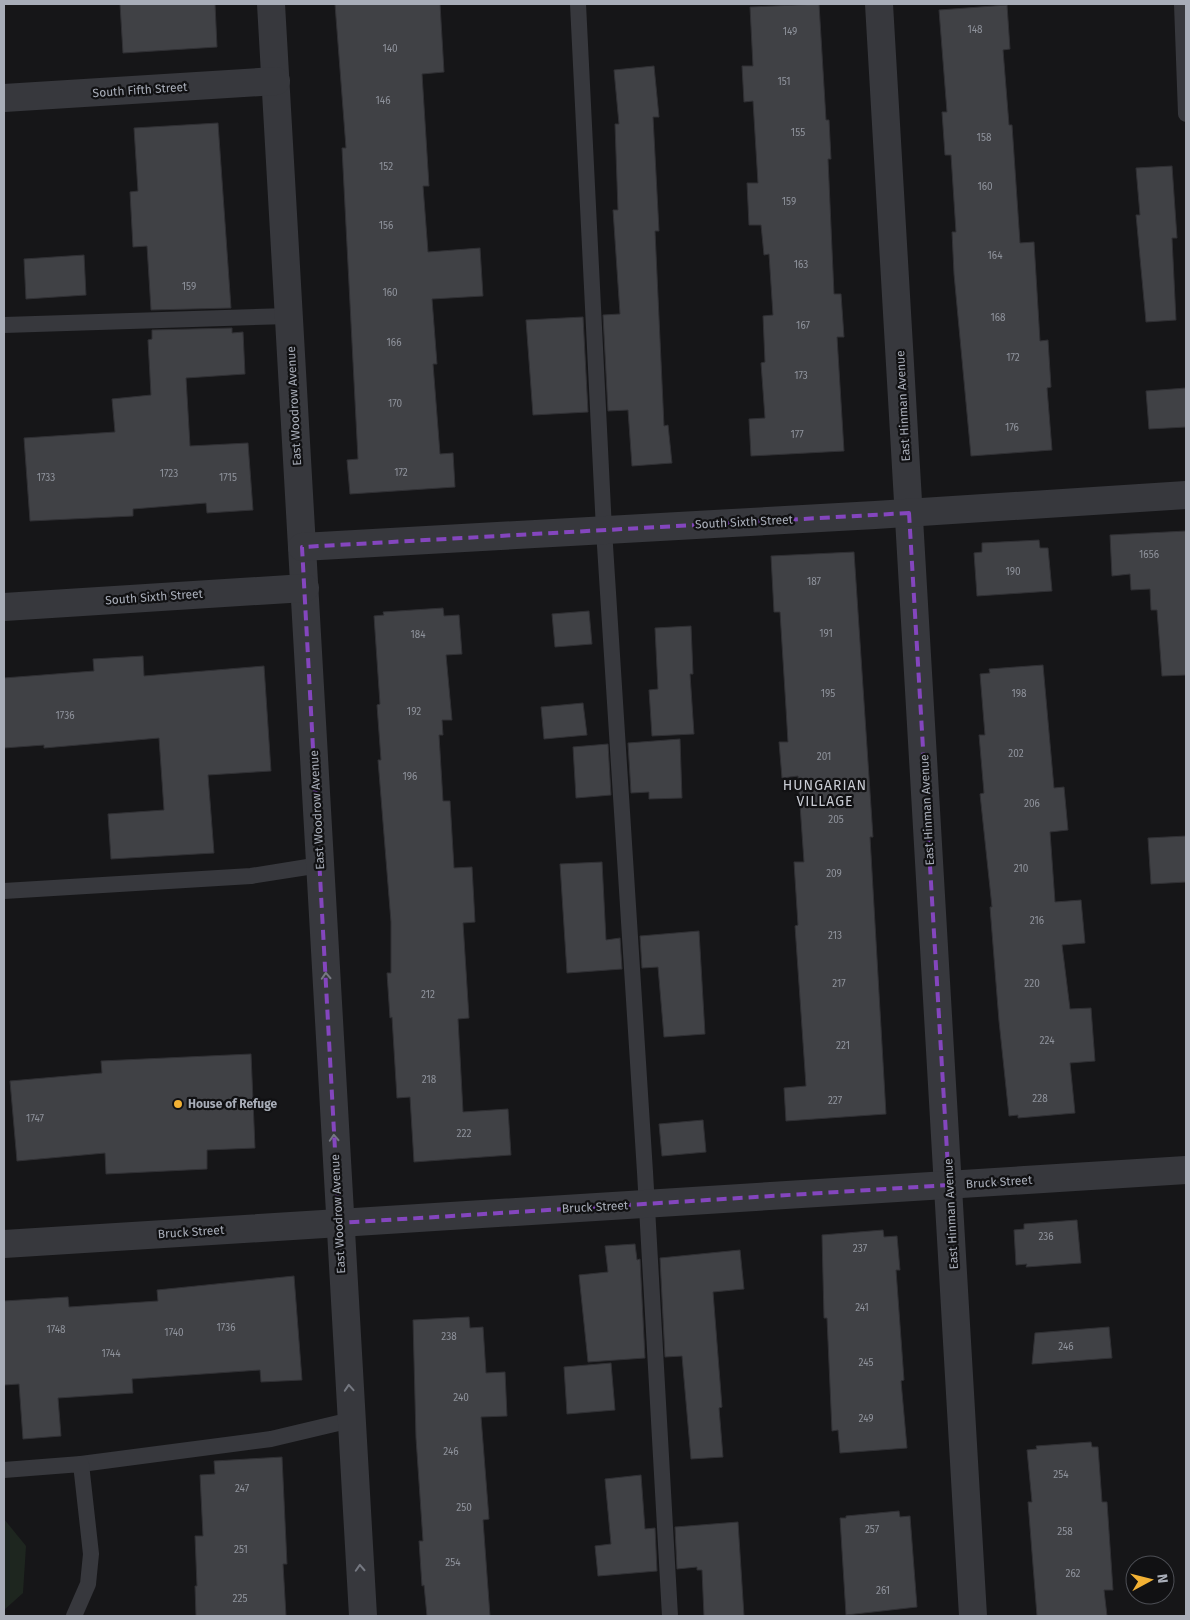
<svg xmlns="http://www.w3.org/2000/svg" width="1190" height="1620" font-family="'Fira Sans',sans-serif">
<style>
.green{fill:#1e261f}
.building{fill:#404145;stroke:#303034}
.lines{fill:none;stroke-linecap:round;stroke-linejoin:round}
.lane{stroke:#37383d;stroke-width:16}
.street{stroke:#37383d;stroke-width:28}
.oneway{stroke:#757881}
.marked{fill:none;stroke:#8446be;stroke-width:4;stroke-dasharray:10 6;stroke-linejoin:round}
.poi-dot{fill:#f2b134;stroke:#111113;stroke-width:2}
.labels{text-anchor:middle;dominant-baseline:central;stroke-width:4.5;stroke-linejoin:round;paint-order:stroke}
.number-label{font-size:10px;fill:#8e929b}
.street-label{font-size:12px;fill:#a8adb8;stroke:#111113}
.poi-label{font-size:12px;font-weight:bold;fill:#a8adb8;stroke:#111113;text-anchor:start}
.neighbourhood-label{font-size:14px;letter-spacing:1px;fill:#c9ccd4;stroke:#111113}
</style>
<rect width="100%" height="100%" fill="#161618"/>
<!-- green -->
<polygon class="green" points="4,1519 26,1546 23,1593 4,1610"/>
<!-- building -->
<g class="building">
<polygon points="120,4 215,4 217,47 123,53"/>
<polygon points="335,4 440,4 444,72 422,74 429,186 423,186 428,252 480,248 483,296 432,299 437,364 433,364 440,454 453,453 455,487 350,494 347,460 358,459 342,148 346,148"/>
<polygon points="819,4 826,120 829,120 831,159 828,159 834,294 841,294 844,337 837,337 844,451 751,456 749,419 765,418 761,363 765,362 763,316 773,315 769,254 764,255 761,225 749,225 747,183 758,183 753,101 744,102 742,66 753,66 750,7"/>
<polygon points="1007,5 1010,49 1003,50 1009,125 1012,125 1020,243 1034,242 1040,341 1048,340 1051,387 1047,388 1052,450 971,456 954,274 952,232 956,232 951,155 945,155 942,112 947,112 939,10"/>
<polygon points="654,66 659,117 653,117 659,231 655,231 664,426 668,425 672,463 632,466 628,410 608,411 603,315 620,314 613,210 618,210 615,124 619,124 614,70"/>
<polygon points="218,123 231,308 151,310 147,246 133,247 130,192 138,191 134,128"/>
<polygon points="1172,166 1177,238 1172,238 1176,320 1146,322 1136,215 1140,215 1136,168"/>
<polygon points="84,255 86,295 26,299 24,259"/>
<polygon points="583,317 588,412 533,415 526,320"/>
<polygon points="232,328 232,333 243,332 245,374 186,378 190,446 248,443 253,510 207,513 206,503 133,509 133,516 30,521 24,438 115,432 112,399 151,395 148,340 152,339 152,330"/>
<polygon points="1186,388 1186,427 1149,429 1146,391"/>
<polygon points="1186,531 1186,675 1162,676 1157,610 1151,610 1150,589 1131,590 1130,574 1112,576 1110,535"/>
<polygon points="1039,540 1040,548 1048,548 1052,591 977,596 974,553 982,552 982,543"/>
<polygon points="854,552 873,837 870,837 886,1114 786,1121 784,1088 806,1086 795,926 798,925 794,862 804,862 798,776 782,778 779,742 788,742 786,708 780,612 774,612 771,556"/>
<polygon points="443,608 444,616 459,615 462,654 446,655 452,720 442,720 443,735 439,735 443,801 450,801 454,868 472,867 475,922 463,923 469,1018 458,1019 463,1112 508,1109 511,1155 414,1162 410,1097 397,1098 392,1017 390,1018 387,973 391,973 391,922 378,760 381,760 377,705 380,704 374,616 384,615 383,612"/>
<polygon points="589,611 592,644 555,647 552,614"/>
<polygon points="691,626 693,674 690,674 694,734 652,736 649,690 658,689 655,628"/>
<polygon points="143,656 144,676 264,666 271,771 208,775 214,853 111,859 108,814 164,810 159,738 44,748 44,745 4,748 4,678 94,671 93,659"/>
<polygon points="1043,665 1054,788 1064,787 1068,830 1050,832 1055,902 1081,900 1085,943 1062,945 1070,1009 1091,1008 1095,1061 1070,1063 1075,1113 1018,1118 1018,1115 1009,1116 999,1021 990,907 992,907 980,794 984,793 979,735 985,735 980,674 990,673 989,669"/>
<polygon points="583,703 587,735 544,739 541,707"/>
<polygon points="680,739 682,798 649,799 649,792 631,793 628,743"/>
<polygon points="608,744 611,795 576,798 573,747"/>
<polygon points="1186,836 1186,882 1151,884 1148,838"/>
<polygon points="602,862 606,940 620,938 622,969 567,973 560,864"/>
<polygon points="699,931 705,1034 664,1037 658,967 642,968 640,936"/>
<polygon points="251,1054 255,1148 207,1150 207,1169 106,1174 105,1153 17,1161 10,1081 102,1073 101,1061"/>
<polygon points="703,1120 706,1152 662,1156 659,1124"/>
<polygon points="1077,1220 1081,1263 1026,1267 1027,1264 1016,1265 1014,1230 1024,1229 1024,1224"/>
<polygon points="883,1230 884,1237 897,1236 900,1270 896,1270 904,1380 901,1381 907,1448 840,1453 838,1430 832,1431 827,1318 824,1318 822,1235"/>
<polygon points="635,1244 637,1260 640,1259 645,1358 588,1362 579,1275 608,1272 605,1246"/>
<polygon points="740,1250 744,1289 713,1292 722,1407 719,1408 723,1457 691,1459 682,1356 665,1357 660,1258"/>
<polygon points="294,1276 302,1380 261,1382 260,1370 132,1379 133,1393 58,1398 61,1436 23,1439 19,1384 4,1385 4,1301 68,1297 69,1307 158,1301 157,1290"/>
<polygon points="469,1317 470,1328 483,1327 486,1373 505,1372 507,1416 481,1417 489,1519 483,1520 490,1616 427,1616 424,1585 422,1586 419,1541 423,1541 416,1438 413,1320"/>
<polygon points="1109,1327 1112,1358 1032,1364 1035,1333"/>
<polygon points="611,1363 615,1410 567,1414 564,1367"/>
<polygon points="1091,1442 1092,1447 1098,1447 1102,1502 1107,1502 1113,1590 1104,1590 1107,1616 1037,1616 1028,1502 1032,1502 1027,1450 1037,1449 1036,1446"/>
<polygon points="282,1457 287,1564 283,1564 286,1616 196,1616 195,1586 197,1586 195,1536 203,1536 200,1475 215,1474 214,1461"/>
<polygon points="641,1475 645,1529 655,1528 657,1571 598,1576 595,1546 611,1544 605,1479"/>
<polygon points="899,1511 900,1517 910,1516 917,1607 846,1615 840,1518 846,1518 846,1516"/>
<polygon points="738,1522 744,1616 704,1616 702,1570 697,1570 697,1567 677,1569 675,1527"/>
</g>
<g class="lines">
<!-- lane -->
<g class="lane">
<polyline points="578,4 604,530 645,1172 670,1616"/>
<polyline points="1182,4 1186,114"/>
<polyline points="4,325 289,316"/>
<polyline points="4,891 251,876 320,865"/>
<polyline points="81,1464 271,1439 351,1420"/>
<polyline points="4,1470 81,1464 91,1554 88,1584 74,1616"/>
</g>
<!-- street -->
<g class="street">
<polyline points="271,4 363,1616"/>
<polyline points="879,4 973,1616"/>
<polyline points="4,98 276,81"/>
<polyline points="302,547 875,515 1186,495"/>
<polyline points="4,607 305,588"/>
<polyline points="4,1244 1186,1170"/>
</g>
</g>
<!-- one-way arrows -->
<defs><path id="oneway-chevron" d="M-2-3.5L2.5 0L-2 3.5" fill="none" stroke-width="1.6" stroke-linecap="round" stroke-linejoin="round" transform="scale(1.25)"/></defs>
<g class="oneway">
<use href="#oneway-chevron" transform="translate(326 976) rotate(-93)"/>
<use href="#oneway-chevron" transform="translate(334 1138) rotate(-93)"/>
<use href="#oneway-chevron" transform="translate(349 1388) rotate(-94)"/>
<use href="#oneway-chevron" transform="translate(360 1568) rotate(-93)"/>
</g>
<!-- marked area -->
<path class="marked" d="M 909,513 L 949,1185 L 339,1223 L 302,547 Z"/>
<!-- markers -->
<circle class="poi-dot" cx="178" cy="1104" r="5"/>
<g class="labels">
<!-- number labels -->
<g class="number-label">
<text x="975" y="30">148</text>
<text x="790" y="32">149</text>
<text x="390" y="49">140</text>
<text x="784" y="82">151</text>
<text x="383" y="101">146</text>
<text x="798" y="133">155</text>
<text x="984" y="138">158</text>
<text x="386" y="167">152</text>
<text x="985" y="187">160</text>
<text x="789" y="202">159</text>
<text x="386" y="226">156</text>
<text x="995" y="256">164</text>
<text x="801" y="265">163</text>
<text x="189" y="287">159</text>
<text x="390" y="293">160</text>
<text x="998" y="318">168</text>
<text x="803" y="326">167</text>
<text x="394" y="343">166</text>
<text x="1013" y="358">172</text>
<text x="801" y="376">173</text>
<text x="395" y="404">170</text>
<text x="1012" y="428">176</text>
<text x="797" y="435">177</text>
<text x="401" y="473">172</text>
<text x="169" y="474">1723</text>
<text x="46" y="478">1733</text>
<text x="228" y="478">1715</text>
<text x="1149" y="555">1656</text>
<text x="1013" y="572">190</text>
<text x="814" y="582">187</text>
<text x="826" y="634">191</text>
<text x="418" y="635">184</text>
<text x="828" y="694">195</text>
<text x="1019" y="694">198</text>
<text x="414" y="712">192</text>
<text x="65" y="716">1736</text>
<text x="1016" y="754">202</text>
<text x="824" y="757">201</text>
<text x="410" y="777">196</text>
<text x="1032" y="804">206</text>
<text x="836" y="820">205</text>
<text x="1021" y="869">210</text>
<text x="834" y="874">209</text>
<text x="1037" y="921">216</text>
<text x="835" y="936">213</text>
<text x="839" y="984">217</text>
<text x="1032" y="984">220</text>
<text x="428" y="995">212</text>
<text x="1047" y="1041">224</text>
<text x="843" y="1046">221</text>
<text x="429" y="1080">218</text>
<text x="1040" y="1099">228</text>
<text x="835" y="1101">227</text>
<text x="35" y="1119">1747</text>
<text x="464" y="1134">222</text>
<text x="1046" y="1237">236</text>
<text x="860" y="1249">237</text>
<text x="862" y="1308">241</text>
<text x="226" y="1328">1736</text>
<text x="56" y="1330">1748</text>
<text x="174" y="1333">1740</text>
<text x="449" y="1337">238</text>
<text x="1066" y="1347">246</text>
<text x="111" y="1354">1744</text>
<text x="866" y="1363">245</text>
<text x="461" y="1398">240</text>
<text x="866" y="1419">249</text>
<text x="451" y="1452">246</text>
<text x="1061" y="1475">254</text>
<text x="242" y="1489">247</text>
<text x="464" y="1508">250</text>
<text x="872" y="1530">257</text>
<text x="1065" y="1532">258</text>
<text x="241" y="1550">251</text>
<text x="453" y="1563">254</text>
<text x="1073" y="1574">262</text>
<text x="883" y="1591">261</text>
<text x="240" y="1599">225</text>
</g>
<!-- street labels -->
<g class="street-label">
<text transform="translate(140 90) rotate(-4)">South Fifth Street</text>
<text transform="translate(294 406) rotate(-93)">East Woodrow Avenue</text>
<text transform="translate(903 406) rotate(-93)">East Hinman Avenue</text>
<text transform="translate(744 522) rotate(-3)">South Sixth Street</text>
<text transform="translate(154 597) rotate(-4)">South Sixth Street</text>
<text transform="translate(317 810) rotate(-93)">East Woodrow Avenue</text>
<text transform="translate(927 810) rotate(-93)">East Hinman Avenue</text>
<text transform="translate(999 1182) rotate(-4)">Bruck Street</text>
<text transform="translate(595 1207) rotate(-3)">Bruck Street</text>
<text transform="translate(338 1214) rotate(-93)">East Woodrow Avenue</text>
<text transform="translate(951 1214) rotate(-93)">East Hinman Avenue</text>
<text transform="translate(191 1232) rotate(-4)">Bruck Street</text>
</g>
<!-- poi labels -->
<g class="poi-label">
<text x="188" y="1104">House of Refuge</text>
</g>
<!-- neighbourhood labels -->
<g class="neighbourhood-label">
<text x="825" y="785">HUNGARIAN<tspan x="825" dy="16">VILLAGE</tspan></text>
</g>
</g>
<!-- border -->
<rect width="1190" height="1620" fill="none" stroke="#a8adb8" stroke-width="10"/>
<!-- north arrow -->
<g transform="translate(1150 1580) rotate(83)"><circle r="24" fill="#111113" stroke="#4d4f55"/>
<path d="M0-4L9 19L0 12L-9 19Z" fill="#f2b134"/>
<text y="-8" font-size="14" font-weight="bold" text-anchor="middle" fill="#a8adb8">N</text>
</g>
</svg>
